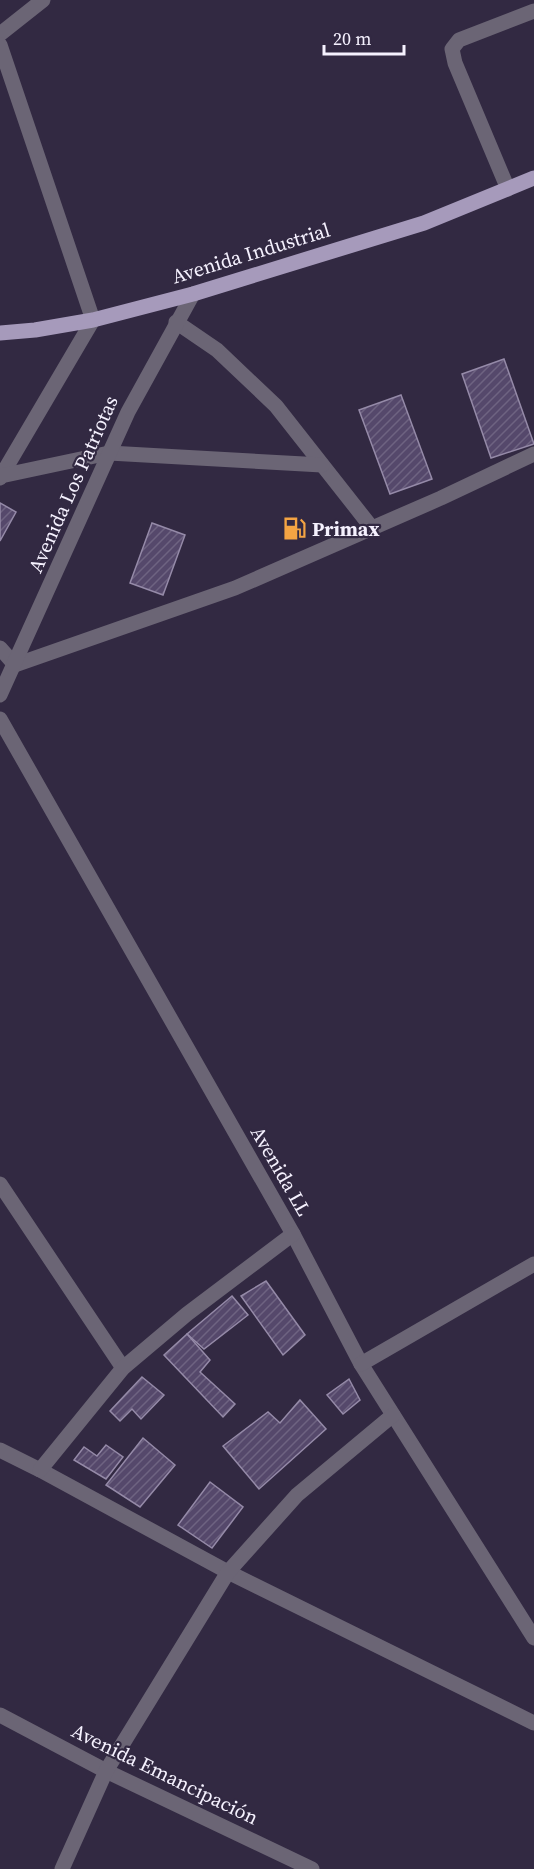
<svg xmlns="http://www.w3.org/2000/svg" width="534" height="1869" font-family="'Source Serif 4',serif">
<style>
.building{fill:url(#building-hatch);stroke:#958aa8;stroke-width:1.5}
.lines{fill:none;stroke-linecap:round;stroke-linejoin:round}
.minor{stroke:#6b6575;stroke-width:15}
.major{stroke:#a69abb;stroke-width:15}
.labels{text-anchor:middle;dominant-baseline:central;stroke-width:4.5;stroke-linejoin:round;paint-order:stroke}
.street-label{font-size:20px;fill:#f5f1fe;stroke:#322942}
.poi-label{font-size:20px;font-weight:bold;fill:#f5f1fe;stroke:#322942;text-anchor:start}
</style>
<defs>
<pattern id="building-hatch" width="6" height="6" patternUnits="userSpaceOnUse" patternTransform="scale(1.5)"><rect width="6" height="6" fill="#55486b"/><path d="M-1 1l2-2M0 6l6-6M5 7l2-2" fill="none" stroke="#6e6381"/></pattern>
</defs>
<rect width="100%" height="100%" fill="#322942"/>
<!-- building -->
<g class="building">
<polygon points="504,359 534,444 491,458 462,374"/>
<polygon points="401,395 432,479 390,494 359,410"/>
<polygon points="0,503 16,512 0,541"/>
<polygon points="152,523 185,535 163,595 130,583"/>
<polygon points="266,1281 305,1335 283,1355 241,1296"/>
<polygon points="232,1296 248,1315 204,1349 187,1334"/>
<polygon points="187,1334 210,1360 200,1372 235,1404 223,1417 164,1355"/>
<polygon points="142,1377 164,1395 141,1419 132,1409 120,1421 110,1411"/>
<polygon points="349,1379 360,1400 343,1414 327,1395"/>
<polygon points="300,1400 326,1429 259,1489 223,1446 268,1412 280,1423"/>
<polygon points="143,1438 175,1465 140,1507 106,1485"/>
<polygon points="106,1445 123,1457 106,1479 74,1460 84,1447 97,1456"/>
<polygon points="210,1482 243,1507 212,1548 178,1525"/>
</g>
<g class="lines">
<!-- minor -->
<g class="minor">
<polyline points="0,34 43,0"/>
<polyline points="0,45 93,320 0,478"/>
<polyline points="508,189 455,63 452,49 459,40 534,11"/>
<polyline points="176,322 217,350 276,406 372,528"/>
<polyline points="1,476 109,453 322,465"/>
<polyline points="0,648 15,665 235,588 441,498 534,454"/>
<polyline points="0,695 128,412 193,294"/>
<polyline points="0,719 293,1234 361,1364 534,1638"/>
<polyline points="0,1184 123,1368"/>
<polyline points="361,1364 534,1264"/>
<polyline points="0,1450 40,1470 228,1572 534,1723"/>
<polyline points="40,1470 123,1368 187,1314 293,1234"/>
<polyline points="0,1715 106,1771 312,1869"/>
<polyline points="62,1869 106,1771 228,1572 297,1495 393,1415"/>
</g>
<!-- major -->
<polyline class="major" points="0,333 35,330 93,320 193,294 424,223 534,178"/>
</g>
<!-- icons -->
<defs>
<symbol id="fuel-bare" viewBox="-9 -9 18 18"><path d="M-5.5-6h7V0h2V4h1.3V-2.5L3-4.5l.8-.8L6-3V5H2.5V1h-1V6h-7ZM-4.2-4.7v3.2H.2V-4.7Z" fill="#f4a443" stroke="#322942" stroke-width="2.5" paint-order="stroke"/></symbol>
</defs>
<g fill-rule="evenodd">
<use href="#fuel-bare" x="278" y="512" width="33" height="33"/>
</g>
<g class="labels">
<!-- street labels -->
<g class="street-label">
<text transform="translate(251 253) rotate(-17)">Avenida Industrial</text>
<text transform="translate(73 484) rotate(-66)">Avenida Los Patriotas</text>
<text transform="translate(281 1171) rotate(60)">Avenida LL</text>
<text transform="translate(165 1774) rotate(26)">Avenida Emancipación</text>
</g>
<!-- poi labels -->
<g class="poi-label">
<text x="312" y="529">Primax</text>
</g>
</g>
<!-- scale -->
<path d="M324 45v9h80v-9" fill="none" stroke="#f5f1fe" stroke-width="3"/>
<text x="333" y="45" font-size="18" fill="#f5f1fe" stroke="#322942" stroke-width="4.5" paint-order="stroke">20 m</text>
</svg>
